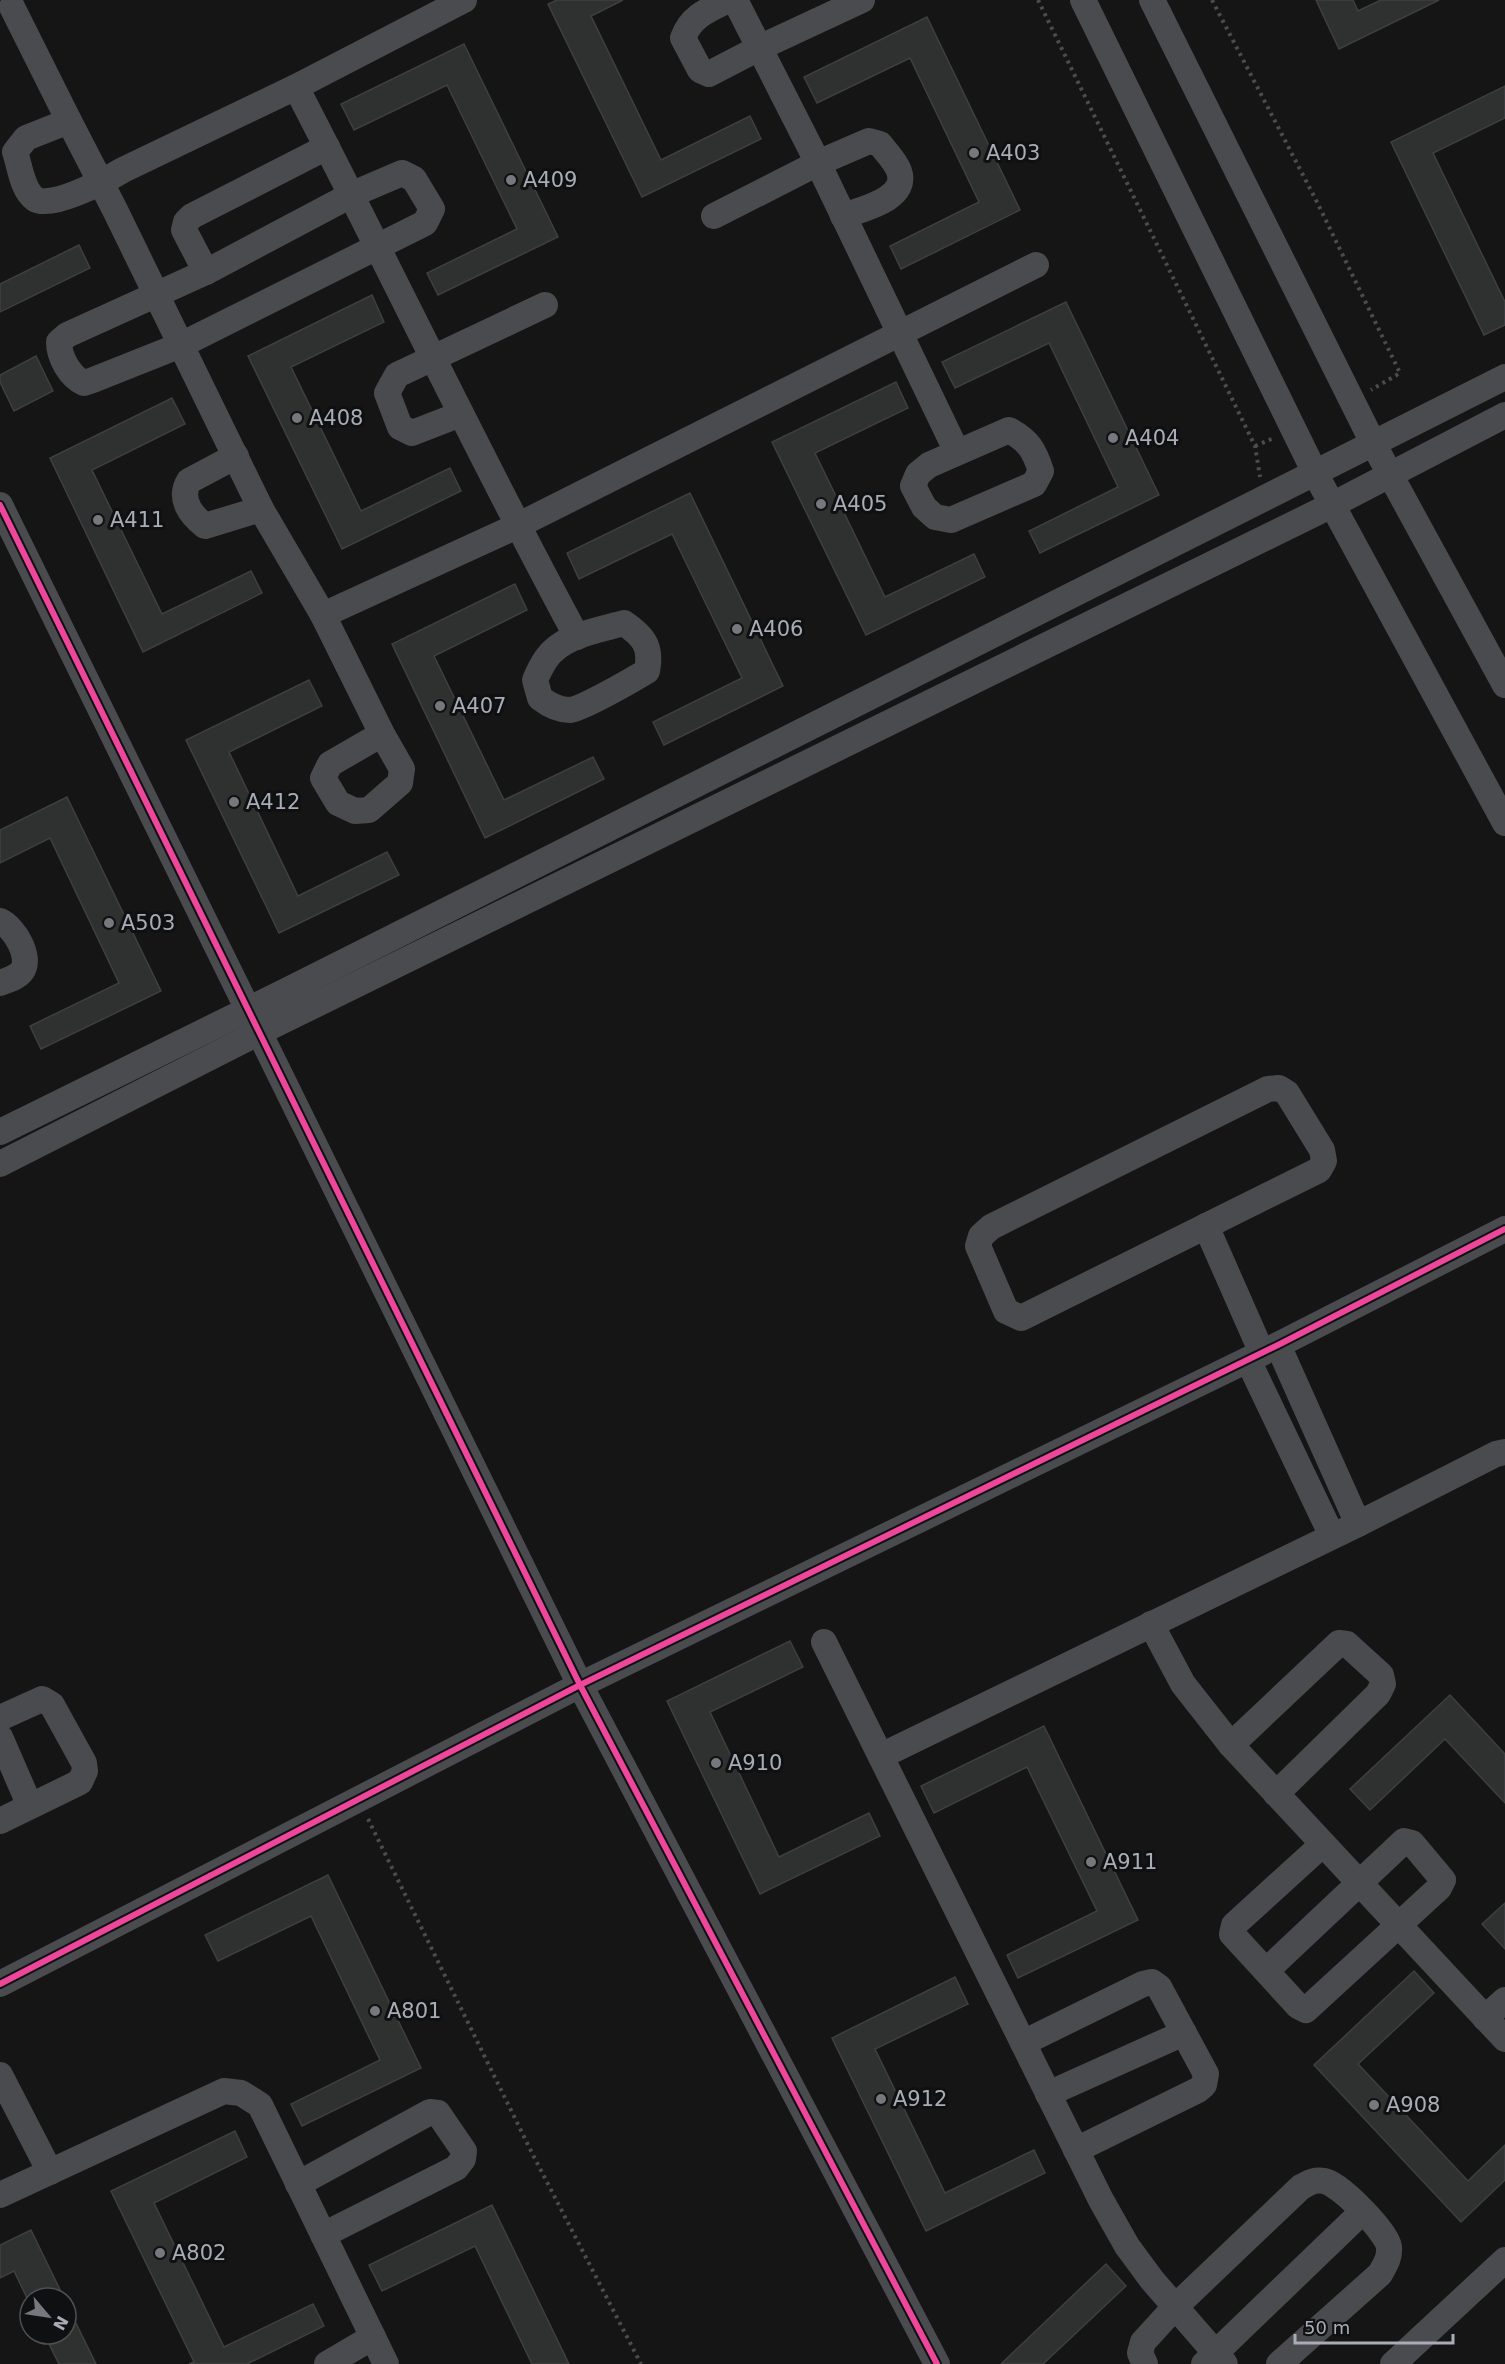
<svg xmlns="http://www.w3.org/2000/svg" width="1505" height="2364" font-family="'DejaVu Sans',sans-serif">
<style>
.building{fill:#2f3030;stroke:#3e3f41;stroke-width:1.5}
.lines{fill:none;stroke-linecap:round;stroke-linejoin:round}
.path{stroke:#4b4c4f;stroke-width:4;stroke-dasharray:3 4.5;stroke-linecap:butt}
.minor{stroke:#4a4b4e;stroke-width:26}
.cycleway-casing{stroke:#0f1011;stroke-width:10}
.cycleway{stroke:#ed469a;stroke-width:6}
.poi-dot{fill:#75787d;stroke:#0f1011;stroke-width:2}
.labels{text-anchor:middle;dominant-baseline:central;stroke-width:6;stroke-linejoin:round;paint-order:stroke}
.poi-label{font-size:21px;fill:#a8adb5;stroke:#0f1011;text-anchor:start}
</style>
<rect width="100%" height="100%" fill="#151515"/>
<!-- building -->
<g class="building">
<polygon points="557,0 623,0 591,16 661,160 750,116 761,139 642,197 548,4"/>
<polygon points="1316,0 1353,0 1358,11 1381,0 1439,0 1339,49"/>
<polygon points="927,17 1020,210 901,269 890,246 979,202 910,58 817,103 804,77"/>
<polygon points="464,44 558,237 438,295 427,273 517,229 447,85 354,130 341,104"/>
<polygon points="1505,86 1505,118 1433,153 1505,302 1505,325 1484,335 1391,142"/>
<polygon points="79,245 90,268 0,312 0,284"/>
<polygon points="372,295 384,322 291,367 361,511 450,468 461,491 342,549 248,356"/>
<polygon points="1066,302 1159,495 1040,553 1029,531 1118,487 1049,343 955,388 942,362"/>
<polygon points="36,356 53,391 14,411 0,382 0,375"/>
<polygon points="896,382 908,408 815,453 885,597 974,554 985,577 866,635 772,442"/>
<polygon points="172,398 185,424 92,470 162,614 251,571 262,593 143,652 50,458"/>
<polygon points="690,493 783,686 664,745 653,722 742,678 672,534 579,579 567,553"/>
<polygon points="515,584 527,610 434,656 504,800 593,757 604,779 485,838 392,644"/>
<polygon points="309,680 322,706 229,752 298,896 387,852 399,875 279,933 186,740"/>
<polygon points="67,797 161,991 41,1049 30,1026 119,983 50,838 0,863 0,830"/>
<polygon points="790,1641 803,1667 710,1712 779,1857 869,1813 880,1836 760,1894 667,1701"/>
<polygon points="1450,1695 1505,1754 1505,1803 1445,1739 1370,1810 1350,1789"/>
<polygon points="1044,1726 1138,1920 1018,1978 1007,1955 1097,1911 1027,1767 934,1813 921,1786"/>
<polygon points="328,1875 421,2068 302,2126 291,2104 380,2060 311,1916 218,1961 205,1935"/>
<polygon points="1505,1903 1505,1949 1482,1924"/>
<polygon points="1414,1971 1434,1993 1358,2064 1468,2181 1505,2145 1505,2180 1461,2222 1314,2065"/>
<polygon points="955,1977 968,2004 875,2049 945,2193 1034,2150 1045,2173 926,2231 832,2038"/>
<polygon points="235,2131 247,2157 154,2203 224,2347 313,2304 324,2326 247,2364 189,2364 194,2362 111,2191"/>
<polygon points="492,2205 569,2364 532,2364 475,2246 382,2291 369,2265"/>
<polygon points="31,2230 64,2298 27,2298 14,2271 0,2278 0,2245"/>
<polygon points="1106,2264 1126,2286 1043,2364 1001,2364"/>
<polygon points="66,2303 96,2364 59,2364 44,2334 66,2334"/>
</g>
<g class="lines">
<!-- path -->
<g class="path">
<polyline points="1038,0 1255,446 1260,477"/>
<polyline points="1212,0 1317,202 1400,373 1371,390"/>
<polyline points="1255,446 1274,438"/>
<polyline points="368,1819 533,2155 641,2364"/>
</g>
<!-- minor -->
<g class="minor">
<path d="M 729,0 C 708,10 691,16 683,38 L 700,70 L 709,74 L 759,48 L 862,0"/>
<polyline points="735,0 818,163 957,452"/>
<polyline points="1083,0 1315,473 1505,823"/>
<polyline points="1152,0 1374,445 1505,685"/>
<polyline points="12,7 69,121"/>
<path d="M 296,87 C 391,270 479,456 577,637"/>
<path d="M 402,173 L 414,179 L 432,209 L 425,223 L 181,345 L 93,380 L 84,383 C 70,377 59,357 59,342 L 67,335 L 206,272 L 353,194 Z"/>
<path d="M 714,216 L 818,163 L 869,141 L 880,144 C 886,152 896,162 899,171 C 909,199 862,209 843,216"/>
<polyline points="206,272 184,230 186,222 192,216 327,147"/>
<polyline points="461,414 412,433 400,427 387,393 397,375 545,305"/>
<path d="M 1009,430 C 1029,441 1034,450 1041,471 L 1034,484 L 951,520 L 935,517 L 924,507 L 913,486 L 918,474 L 929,465 Z"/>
<path d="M 236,456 L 189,481 C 178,499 191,515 205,526 L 261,509"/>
<polyline points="0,505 580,1685 937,2364"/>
<polyline points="323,615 517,526 1036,265"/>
<path d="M 624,623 C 643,636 652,646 647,671 C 634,679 582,709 570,710 C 558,710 549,705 540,698 L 535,680 C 538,673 542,665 546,659 C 562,635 599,630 624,623 Z"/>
<path d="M 382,734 L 330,764 L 323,778 L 338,803 L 355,811 L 369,810 L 400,783 L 402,769 L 382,734 L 323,615 L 261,509 L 115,210 L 69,121 L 26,138 L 15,152 C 20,166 22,190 35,199 C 51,210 108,179 123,170 L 296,87 L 464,0"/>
<path d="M 0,921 C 14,927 32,957 22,971 C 17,978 7,980 0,983"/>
<polygon points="1279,1088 1287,1093 1322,1150 1324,1161 1319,1170 1021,1318 1006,1311 978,1246 981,1236 991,1227 1268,1089"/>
<polyline points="0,1132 294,987 1505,377"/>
<polyline points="0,1164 260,1032 1332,505 1505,415"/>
<polyline points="1206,1226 1262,1353"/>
<polyline points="1278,1345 1358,1524"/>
<polyline points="1248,1360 1332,1536"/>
<polyline points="1151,1624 1183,1684 1231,1745 1505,2039"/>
<polyline points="824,1642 1101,2200 1127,2246 1152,2280 1225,2364"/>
<polyline points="0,1718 42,1699 52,1705 84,1763 85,1771 80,1782 0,1821"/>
<polyline points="0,1737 30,1806"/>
<polyline points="1231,1745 1339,1643 1347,1644 1381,1675 1383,1684 1378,1694 1276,1794"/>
<polyline points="881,1756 1358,1524 1496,1454 1505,1452"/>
<polyline points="1266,1971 1404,1841 1412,1843 1443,1880 1439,1888 1306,2010 1298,2006 1232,1934 1234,1925 1323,1844"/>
<polyline points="0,1984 580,1685 1278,1345 1505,1229"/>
<polyline points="1485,2018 1505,2000"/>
<polyline points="1023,2043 1143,1984 1152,1982 1159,1987 1206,2074 1204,2085 1198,2090 1076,2150"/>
<polyline points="0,2075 50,2172"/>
<polyline points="1048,2094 1184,2033"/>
<polyline points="298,2184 430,2112 438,2113 464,2151 463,2159 456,2168 323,2235"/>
<polyline points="0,2195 224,2091 241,2093 260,2105 386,2364"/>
<polyline points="327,2364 373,2337"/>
<path d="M 1145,2364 L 1140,2353 L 1143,2342 L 1175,2307 L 1301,2187 C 1309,2183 1314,2179 1324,2181 C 1339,2183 1387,2232 1389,2247 C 1390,2258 1385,2265 1380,2274 L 1279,2364"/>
<polyline points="1204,2364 1362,2212"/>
<polyline points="1393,2364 1505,2260"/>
</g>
<defs>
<g id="cycleway">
<polyline points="0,505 580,1685 937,2364"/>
<polyline points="0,1984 580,1685 1278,1345 1505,1229"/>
</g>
</defs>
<!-- cycleway casing -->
<use href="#cycleway" class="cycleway-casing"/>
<!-- cycleway -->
<use href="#cycleway" class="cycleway"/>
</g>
<!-- markers -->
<g class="poi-dot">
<circle cx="974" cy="153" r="6"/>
<circle cx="511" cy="180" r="6"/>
<circle cx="297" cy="418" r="6"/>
<circle cx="1113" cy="438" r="6"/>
<circle cx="821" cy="504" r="6"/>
<circle cx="98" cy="520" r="6"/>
<circle cx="737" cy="629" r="6"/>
<circle cx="440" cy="706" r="6"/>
<circle cx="234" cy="802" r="6"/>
<circle cx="109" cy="923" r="6"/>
<circle cx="716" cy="1763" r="6"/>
<circle cx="1091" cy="1862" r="6"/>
<circle cx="375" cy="2011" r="6"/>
<circle cx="881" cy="2099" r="6"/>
<circle cx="1374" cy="2105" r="6"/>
<circle cx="160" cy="2253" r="6"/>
</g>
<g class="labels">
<!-- poi labels -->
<g class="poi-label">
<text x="986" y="153">A403</text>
<text x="523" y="180">A409</text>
<text x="309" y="418">A408</text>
<text x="1125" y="438">A404</text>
<text x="833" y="504">A405</text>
<text x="110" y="520">A411</text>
<text x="749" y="629">A406</text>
<text x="452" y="706">A407</text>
<text x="246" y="802">A412</text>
<text x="121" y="923">A503</text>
<text x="728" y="1763">A910</text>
<text x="1103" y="1862">A911</text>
<text x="387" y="2011">A801</text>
<text x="893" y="2099">A912</text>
<text x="1386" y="2105">A908</text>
<text x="172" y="2253">A802</text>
</g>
</g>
<!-- north arrow -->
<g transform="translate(48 2316) rotate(119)"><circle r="28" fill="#0f1011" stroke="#4c4f53" stroke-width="1.5"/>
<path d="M0-4.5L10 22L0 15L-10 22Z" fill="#75787d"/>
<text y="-9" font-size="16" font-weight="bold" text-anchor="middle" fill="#a8adb5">N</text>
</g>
<!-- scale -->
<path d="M1295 2334v9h158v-9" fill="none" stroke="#a8adb5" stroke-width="3"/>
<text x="1304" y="2334" font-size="18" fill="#a8adb5" stroke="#0f1011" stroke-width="4.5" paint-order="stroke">50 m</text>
</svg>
